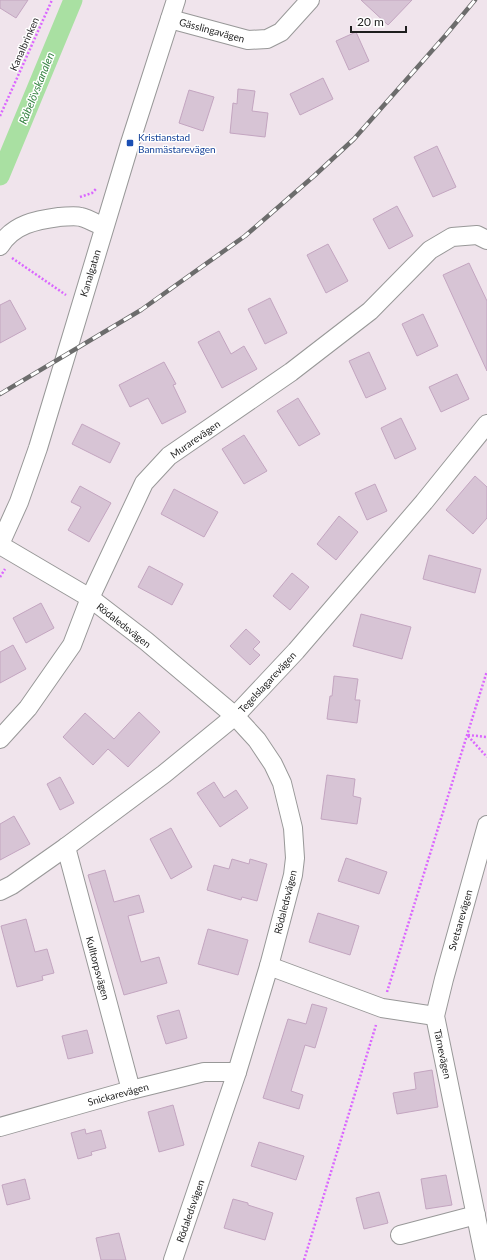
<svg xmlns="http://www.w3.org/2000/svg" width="487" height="1260" font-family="Lato,sans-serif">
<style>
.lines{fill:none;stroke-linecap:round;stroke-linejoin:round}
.canal{stroke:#a9e0a2;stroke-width:19}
.building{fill:#d7c4d5;stroke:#c3a5c0}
.minor-casing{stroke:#989898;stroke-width:20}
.path{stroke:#da66ff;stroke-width:2.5;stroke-dasharray:2 2;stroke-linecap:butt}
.minor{stroke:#fff;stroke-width:18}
.rail-casing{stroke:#6c6c6c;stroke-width:4.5}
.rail{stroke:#fff;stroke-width:3;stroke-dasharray:9;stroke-linecap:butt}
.transit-dot{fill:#1a4fb4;stroke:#fff;stroke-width:1.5}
.labels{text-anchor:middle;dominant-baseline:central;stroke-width:3;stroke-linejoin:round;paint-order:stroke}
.street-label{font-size:10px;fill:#1e1e1e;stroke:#fff}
.transit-label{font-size:10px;fill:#164399;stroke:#fff;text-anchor:start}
.water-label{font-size:11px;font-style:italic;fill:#358341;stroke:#fff}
</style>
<rect width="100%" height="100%" fill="#f0e4ec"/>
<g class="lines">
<!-- canal -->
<polyline class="canal" points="0,176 73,0"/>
</g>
<!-- building -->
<g class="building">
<polygon points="0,0 28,0 16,18 0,8"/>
<polygon points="361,0 412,0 388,25"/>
<polygon points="356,32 369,61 349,70 336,41"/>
<polygon points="323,78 333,99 300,115 290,94"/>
<polygon points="238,89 255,91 252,111 268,113 265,137 230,133 233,103 237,104"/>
<polygon points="189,90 214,97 203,131 179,123"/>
<polygon points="437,146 456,187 433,197 414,157"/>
<polygon points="397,206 413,236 389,249 373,219"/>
<polygon points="328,244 348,281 326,293 307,255"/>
<polygon points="469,263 487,301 487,371 443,275"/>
<polygon points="270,298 287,333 265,344 248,309"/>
<polygon points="10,300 26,329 0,343 0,305"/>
<polygon points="423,314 438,346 417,356 402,324"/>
<polygon points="219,331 231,354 244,346 257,369 222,388 198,342"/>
<polygon points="369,352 386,389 366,398 349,361"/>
<polygon points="164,362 176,384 173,385 186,412 162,424 148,398 130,407 119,385"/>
<polygon points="457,374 469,399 441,412 429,387"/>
<polygon points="298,398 320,434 299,446 277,411"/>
<polygon points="401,418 416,449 395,459 381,428"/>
<polygon points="82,424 120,443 110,463 72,444"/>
<polygon points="244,435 267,471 244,484 222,449"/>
<polygon points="475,476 487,487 487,518 473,534 446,510"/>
<polygon points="375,484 387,511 367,520 355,493"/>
<polygon points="80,486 111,503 89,542 68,530 81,507 71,502"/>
<polygon points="174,489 218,512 204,537 161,514"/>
<polygon points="339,516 358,532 336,560 317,544"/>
<polygon points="429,555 481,569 475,593 423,579"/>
<polygon points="149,566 183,584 172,605 138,587"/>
<polygon points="292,573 309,587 290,610 273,596"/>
<polygon points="41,603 54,628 26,643 13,618"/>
<polygon points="361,614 411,627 402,659 353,646"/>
<polygon points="246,629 260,642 253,649 260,655 250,665 230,646"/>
<polygon points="13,645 26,669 0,683 0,652"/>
<polygon points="334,676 358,679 355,700 360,700 357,723 327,719 330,696 332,696"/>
<polygon points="139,712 160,732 128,767 108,749 93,765 63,737 85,713 114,739"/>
<polygon points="327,775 355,779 353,796 361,798 357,824 321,819"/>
<polygon points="60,777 74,803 60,810 47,784"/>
<polygon points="214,782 224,798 236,790 248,808 220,827 197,793"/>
<polygon points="14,816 30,844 0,860 0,824"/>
<polygon points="171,828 192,867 171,879 150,839"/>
<polygon points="346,858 387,872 379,894 338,881"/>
<polygon points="232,859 249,864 250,859 267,864 257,901 242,897 241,900 207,890 214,865 229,869"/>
<polygon points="105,870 114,902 139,895 144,912 128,916 141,962 159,957 167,983 124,995 88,875"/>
<polygon points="318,913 359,926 350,955 309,942"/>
<polygon points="26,919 35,952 47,949 54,973 42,976 43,980 17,987 1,926"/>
<polygon points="208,929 248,940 238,975 198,964"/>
<polygon points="312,1004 327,1008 315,1048 305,1045 291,1091 303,1095 299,1109 263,1098 288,1019 306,1024"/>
<polygon points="179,1010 187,1038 166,1044 157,1016"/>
<polygon points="87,1030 93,1053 68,1059 62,1036"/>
<polygon points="432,1070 438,1107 397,1114 393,1093 416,1089 414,1073"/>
<polygon points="173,1105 184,1145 159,1152 148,1112"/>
<polygon points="85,1129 86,1134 101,1130 106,1148 91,1152 92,1155 78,1159 71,1133"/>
<polygon points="259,1142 304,1156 296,1180 251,1166"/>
<polygon points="446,1175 452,1205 426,1209 421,1179"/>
<polygon points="25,1179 30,1199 7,1205 2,1185"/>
<polygon points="379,1192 388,1223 364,1229 356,1198"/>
<polygon points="233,1199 248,1203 248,1205 273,1213 265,1240 224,1228"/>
<polygon points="119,1233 126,1260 101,1260 96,1238"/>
</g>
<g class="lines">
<defs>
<g id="minor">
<polyline points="170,19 248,40 267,39 281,32 310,0"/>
<path d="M 0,246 C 13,224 37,220 59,217 C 66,217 74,215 81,217 C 89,219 97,224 104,227"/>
<polyline points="0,544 19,502 38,448 130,143 176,0"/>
<polyline points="0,545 90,598 146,641 235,716 257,740 273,764 282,783 293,828 295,858 293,875 269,966 237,1072 173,1260"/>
<polyline points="0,739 28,708 72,645 90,598 144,483 169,456 291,372 370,311 430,250 452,237 477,235 487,240"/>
<polyline points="66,847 131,1090"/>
<polyline points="0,891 12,885 66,847 164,774 235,716 296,651 424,502 487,424"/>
<polyline points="269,966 382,1008 435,1016"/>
<polyline points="0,1127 131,1090 204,1072 237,1072"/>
<polyline points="400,1235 476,1215"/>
<polyline points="485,1260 435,1016 444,979 487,825"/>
</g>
</defs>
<!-- minor casing -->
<use href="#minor" class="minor-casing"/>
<!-- path -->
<g class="path">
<polyline points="0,116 52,0"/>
<polyline points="80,197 92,193 96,189"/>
<polyline points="12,258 66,295"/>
<polyline points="0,577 5,569"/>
<polyline points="468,735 487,737"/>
<polyline points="468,736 487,757"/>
<polyline points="387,992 487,671"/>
<polyline points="304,1260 376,1025"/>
</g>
<!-- minor -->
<use href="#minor" class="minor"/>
<defs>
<polyline id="rail" points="0,394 141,310 245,236 314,176 354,139 445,36 475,0"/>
</defs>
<!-- rail casing -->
<use href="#rail" class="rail-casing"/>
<!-- rail -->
<use href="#rail" class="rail"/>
</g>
<!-- markers -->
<rect class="transit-dot" x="126" y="139" width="8" height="8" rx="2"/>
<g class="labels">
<!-- street labels -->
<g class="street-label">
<text transform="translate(212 30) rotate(15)">Gässlingavägen</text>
<text transform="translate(24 44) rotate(-66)">Kanalbrinken</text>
<text transform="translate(90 273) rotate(-73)">Kanalgatan</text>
<text transform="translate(195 439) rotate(-35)">Murarevägen</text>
<text transform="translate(124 625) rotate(38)">Rödaledsvägen</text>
<text transform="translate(267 682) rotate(-47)">Tegelslagarevägen</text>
<text transform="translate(285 902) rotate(-76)">Rödaledsvägen</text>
<text transform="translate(460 920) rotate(-74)">Svetsarevägen</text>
<text transform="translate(98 968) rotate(75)">Kulltorpsvägen</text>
<text transform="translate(443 1054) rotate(78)">Tärnevägen</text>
<text transform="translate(118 1094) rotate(-15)">Snickarevägen</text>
<text transform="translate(190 1211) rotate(-71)">Rödaledsvägen</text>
</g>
<!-- transit labels -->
<g class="transit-label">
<text x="138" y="137">Kristianstad<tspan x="138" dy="12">Banmästarevägen</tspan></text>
</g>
<!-- water labels -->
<g class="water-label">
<text transform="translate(36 88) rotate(-68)">Råbelövskanalen</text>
</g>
</g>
<!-- scale -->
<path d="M351 26v6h55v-6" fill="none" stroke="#1e1e1e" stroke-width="2"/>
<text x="357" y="26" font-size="12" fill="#1e1e1e" stroke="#ffffff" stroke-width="3" paint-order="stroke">20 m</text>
</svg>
